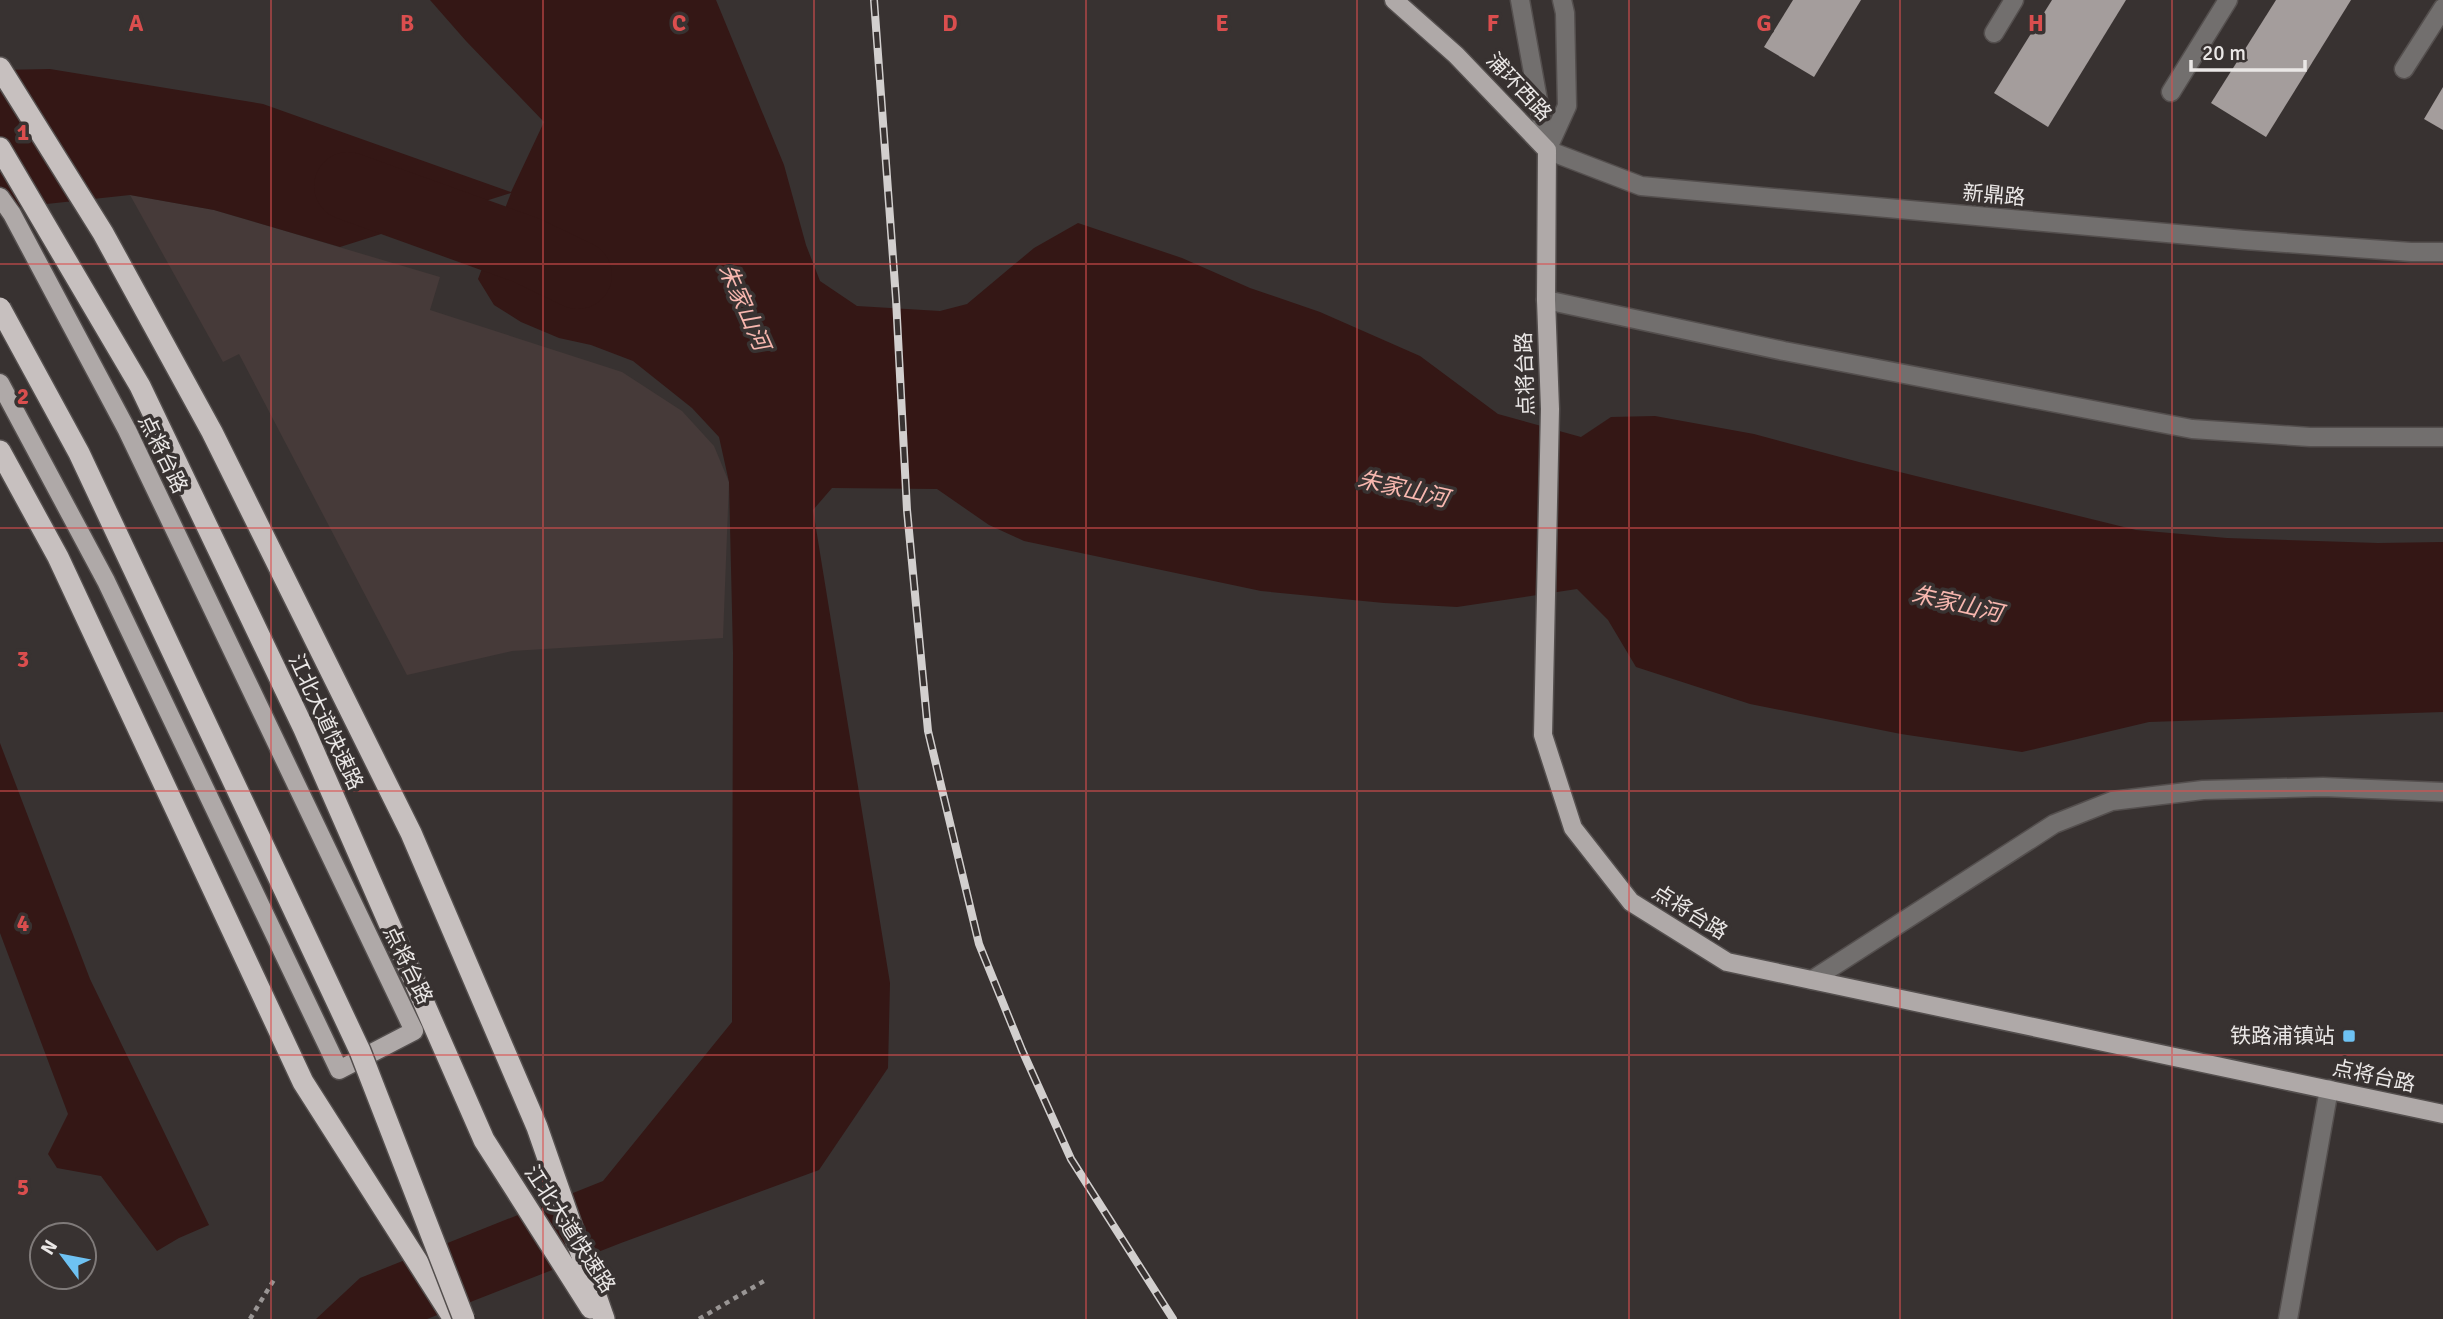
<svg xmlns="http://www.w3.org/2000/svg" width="2443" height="1319" font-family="Signika,'Noto Sans SC',sans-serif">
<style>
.built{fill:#463a39}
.water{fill:#341715}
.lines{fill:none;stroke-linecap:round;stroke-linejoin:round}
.river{stroke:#341715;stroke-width:68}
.building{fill:#a49d9c}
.minor-casing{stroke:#544f4e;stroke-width:21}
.major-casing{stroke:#544f4e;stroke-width:21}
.highway-casing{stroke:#544f4e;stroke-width:24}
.path{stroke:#999594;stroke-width:4.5;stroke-dasharray:5 5;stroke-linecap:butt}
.minor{stroke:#726f6e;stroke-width:18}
.major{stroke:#afa9a8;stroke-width:18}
.highway{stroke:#c7c0bf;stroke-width:21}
.rail-casing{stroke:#d2cfce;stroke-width:8}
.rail{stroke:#383231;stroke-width:5;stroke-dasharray:16;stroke-linecap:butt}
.highway-bridge-casing{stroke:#544f4e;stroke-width:24;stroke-linecap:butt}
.highway-bridge{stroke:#c7c0bf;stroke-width:21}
.grid{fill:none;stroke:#da4e4e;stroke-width:2;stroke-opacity:0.55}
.poi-dot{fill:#6ec2f3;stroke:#383231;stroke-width:2.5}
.labels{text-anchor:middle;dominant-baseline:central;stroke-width:7;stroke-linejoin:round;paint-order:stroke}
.street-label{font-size:21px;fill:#eae7e6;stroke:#383231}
.poi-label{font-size:21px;fill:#eae7e6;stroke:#383231;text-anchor:end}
.water-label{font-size:23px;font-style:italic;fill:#f8b7af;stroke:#383231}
.grid-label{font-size:23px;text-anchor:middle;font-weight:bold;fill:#da4e4e;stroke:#383231;stroke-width:7;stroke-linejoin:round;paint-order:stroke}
</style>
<rect width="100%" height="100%" fill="#383231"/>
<!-- built -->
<polygon class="built" points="130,195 214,210 440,277 430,310 622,372 682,411 714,446 729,482 723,638 512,651 407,675 239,354 223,362"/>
<!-- water -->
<g class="water">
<polygon points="430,0 716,0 784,165 806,245 820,281 857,306 940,311 967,304 1034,248 1078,223 1182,258 1250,288 1320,312 1420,356 1498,414 1581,437 1611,417 1655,416 1754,434 1859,462 2136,530 2227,538 2378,543 2443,542 2443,712 2149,722 2022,752 1901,734 1750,704 1636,667 1608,620 1577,589 1457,607 1384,603 1261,591 1024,541 989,525 937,489 832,488 813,510 890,983 888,1068 819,1170 621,1243 427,1319 316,1319 360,1278 603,1181 732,1022 733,653 729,482 719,437 692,408 633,361 591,345 559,338 521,322 494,305 478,279 511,193 340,247 214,210 130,195 0,209 0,70 50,69 263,104 511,192 544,122 466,41"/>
<polygon points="0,743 90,979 209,1225 179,1238 157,1251 101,1176 57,1168 48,1154 68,1114 0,933"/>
</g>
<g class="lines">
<!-- river -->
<polyline class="river" points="348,186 526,250 578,275"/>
</g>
<!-- building -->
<g class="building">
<polygon points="1793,0 1861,0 1814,77 1764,47"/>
<polygon points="2052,0 2126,0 2048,127 1994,93"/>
<polygon points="2276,0 2351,0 2266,137 2211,103"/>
<polygon points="2443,87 2443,130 2424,119"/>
</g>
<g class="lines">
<defs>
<g id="minor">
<polyline points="1520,0 1547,150"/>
<polyline points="1994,33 2014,0"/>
<polyline points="2404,69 2443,8"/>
<polyline points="2171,92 2228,0"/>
<polyline points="1547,150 1641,186 2245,240 2411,252 2443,252"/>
<polyline points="1547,150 1567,106 1565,13 1562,0"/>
<polyline points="1546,300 1784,351 2192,429 2310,437 2443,437"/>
<polyline points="1812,980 2054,824 2112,801 2203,790 2323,787 2443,792"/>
<polyline points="2288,1319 2329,1089"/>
</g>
<g id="major">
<polyline points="1394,0 1456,55 1547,150 1546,300 1550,409 1543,735 1573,828 1631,902 1727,962 2443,1114"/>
<polyline points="0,197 12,214 127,430 414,1031 339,1070 106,581 0,383"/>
</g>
<g id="highway">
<polyline points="0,68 103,233 212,432 411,833 537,1127 604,1319"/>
<polyline points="0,148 140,386 304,729 484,1140 591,1308"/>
<polyline points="0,451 58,557 303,1082 454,1319"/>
</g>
</defs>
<!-- minor casing -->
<use href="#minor" class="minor-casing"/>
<!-- major casing -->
<use href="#major" class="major-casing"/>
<!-- highway casing -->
<use href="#highway" class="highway-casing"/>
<!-- path -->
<g class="path">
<polyline points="250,1319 275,1278"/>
<polyline points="699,1319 764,1281"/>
</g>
<!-- minor -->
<use href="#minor" class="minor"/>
<!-- major -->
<use href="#major" class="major"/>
<!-- highway -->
<use href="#highway" class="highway"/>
<defs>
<polyline id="rail" points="874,0 896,299 907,510 928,731 979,944 1022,1050 1071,1159 1173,1319"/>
</defs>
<!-- rail casing -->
<use href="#rail" class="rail-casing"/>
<!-- rail -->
<use href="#rail" class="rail"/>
<defs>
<polyline id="highway-bridge" points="0,308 79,453 360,1051 464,1319"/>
</defs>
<!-- highway-bridge casing -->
<use href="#highway-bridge" class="highway-bridge-casing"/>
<!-- highway-bridge -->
<use href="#highway-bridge" class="highway-bridge"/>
</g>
<!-- grid -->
<path class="grid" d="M 271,0 L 271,1319M 543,0 L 543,1319M 814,0 L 814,1319M 1086,0 L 1086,1319M 1357,0 L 1357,1319M 1629,0 L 1629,1319M 1900,0 L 1900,1319M 2172,0 L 2172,1319M 0,264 L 2443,264M 0,528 L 2443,528M 0,791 L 2443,791M 0,1055 L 2443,1055"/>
<!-- markers -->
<rect class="poi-dot" x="2342" y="1029" width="14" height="14" rx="3.5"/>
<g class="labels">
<!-- street labels -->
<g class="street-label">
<text transform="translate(1519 87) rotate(47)">浦环西路</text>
<text transform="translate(1994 195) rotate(5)">新鼎路</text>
<text transform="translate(1525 374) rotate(-92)">点将台路</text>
<text transform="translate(163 454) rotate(64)">点将台路</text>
<text transform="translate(326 722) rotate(65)">江北大道快速路</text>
<text transform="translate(1690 912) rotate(32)">点将台路</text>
<text transform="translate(408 965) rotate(64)">点将台路</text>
<text transform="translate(2374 1076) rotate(12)">点将台路</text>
<text transform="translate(570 1229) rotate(57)">江北大道快速路</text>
</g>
<!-- poi labels -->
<g class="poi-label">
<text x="2335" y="1036">铁路浦镇站</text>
</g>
<!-- water labels -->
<g class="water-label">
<text transform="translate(744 307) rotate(66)">朱家山河</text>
<text transform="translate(1403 489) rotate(13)">朱家山河</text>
<text transform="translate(1957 604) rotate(13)">朱家山河</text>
</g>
</g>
<g class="grid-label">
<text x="136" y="31">A</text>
<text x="407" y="31">B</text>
<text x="679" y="31">C</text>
<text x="950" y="31">D</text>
<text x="1222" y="31">E</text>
<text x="1493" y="31">F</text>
<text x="1764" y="31">G</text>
<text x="2036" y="31">H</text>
<text x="23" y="140">1</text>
<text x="23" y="404">2</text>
<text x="23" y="667">3</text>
<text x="23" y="931">4</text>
<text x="23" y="1195">5</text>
</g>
<!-- north arrow -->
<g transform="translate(63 1256) rotate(302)"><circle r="33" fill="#383231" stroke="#7f7a79" stroke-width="2"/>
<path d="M0-5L12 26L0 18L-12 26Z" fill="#6ec2f3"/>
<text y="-10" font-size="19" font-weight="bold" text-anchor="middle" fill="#eae7e6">N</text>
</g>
<!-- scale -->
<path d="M2191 60v10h114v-10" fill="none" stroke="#eae7e6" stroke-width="3.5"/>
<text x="2202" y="60" font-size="21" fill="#eae7e6" stroke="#383231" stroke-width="5" paint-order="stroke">20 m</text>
</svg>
